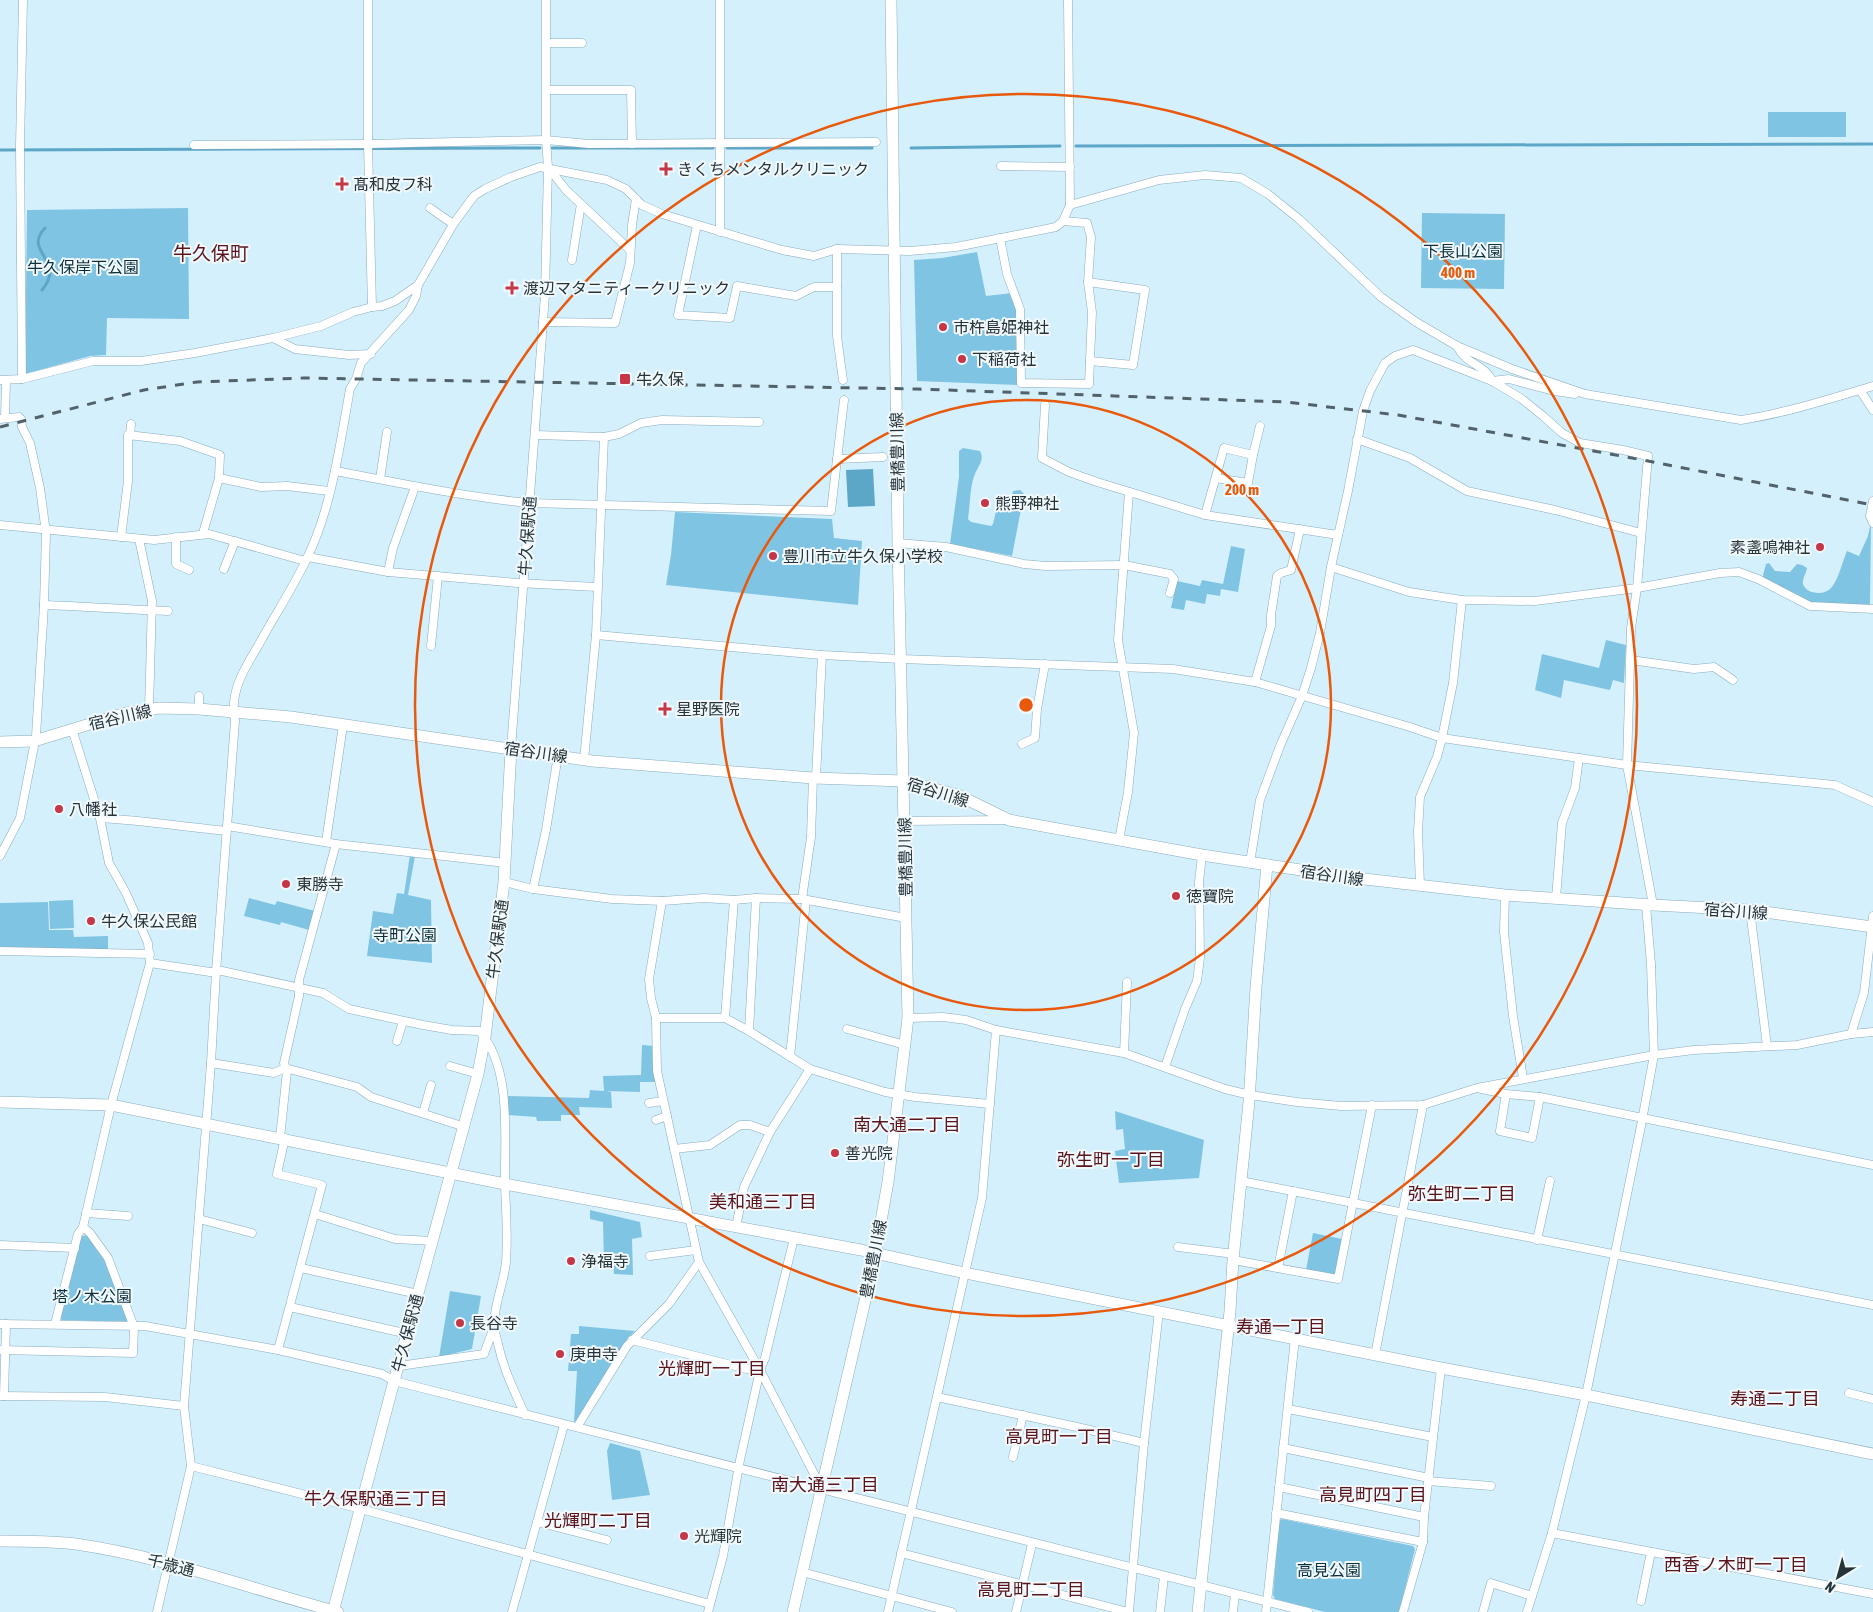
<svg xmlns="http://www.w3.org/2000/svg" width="1873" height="1612" font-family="'Asap Condensed','Noto Sans JP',sans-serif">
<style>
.green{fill:#80c4e3}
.water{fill:#5ca6c7}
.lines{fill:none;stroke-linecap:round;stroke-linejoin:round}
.stream{stroke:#5ca6c7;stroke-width:3}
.street-casing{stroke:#8aabbb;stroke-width:9}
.secondary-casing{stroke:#8aabbb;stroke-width:12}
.street{stroke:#fff;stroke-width:8}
.secondary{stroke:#fff;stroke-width:11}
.rail{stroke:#51626a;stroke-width:3;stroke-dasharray:9 9;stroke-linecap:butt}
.ring{fill:none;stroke:#e8590c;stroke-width:2.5}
.poi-dot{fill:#c63647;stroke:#f2f9fc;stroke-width:2}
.labels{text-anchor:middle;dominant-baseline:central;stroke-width:4;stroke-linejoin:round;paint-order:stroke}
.poi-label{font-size:16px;fill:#26343a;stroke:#f2f9fc;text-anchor:start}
.park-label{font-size:16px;fill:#0b2f3d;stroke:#f2f9fc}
.street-label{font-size:16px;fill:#26343a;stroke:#f2f9fc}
.neighbourhood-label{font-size:18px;fill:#59141c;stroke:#f2f9fc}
.quarter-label{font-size:19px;fill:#59141c;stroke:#f2f9fc}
.centre{fill:#e8590c;stroke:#f2f9fc;stroke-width:2.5}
.ring-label{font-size:15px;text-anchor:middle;font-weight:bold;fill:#e8590c;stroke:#f2f9fc;stroke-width:4;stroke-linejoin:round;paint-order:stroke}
</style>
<rect width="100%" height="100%" fill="#d4f0fd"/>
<!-- green -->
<g class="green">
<rect x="1768" y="112" width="78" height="25"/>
<polygon points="188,208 189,319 107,318 106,355 90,356 25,374 27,210"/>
<polygon points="1422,213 1505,214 1504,289 1421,288"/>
<polygon points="977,252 986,296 1012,293 1016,310 1018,385 917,381 914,260 942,258"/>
<path d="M 963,448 L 980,451 C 985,460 978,466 975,474 C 970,485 970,506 968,519 L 971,522 L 991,526 L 993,524 L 997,507 L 999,505 L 1009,507 L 1013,491 L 1020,490 L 1024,494 L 1012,556 L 950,544 L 959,477 L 959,451 Z"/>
<polygon points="675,512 832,519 834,538 862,541 858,605 666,585 671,555"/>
<path d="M 1871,522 L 1870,603 L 1869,605 L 1809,602 L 1764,578 L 1763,575 L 1766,564 L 1769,563 L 1775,571 L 1790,572 L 1797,564 L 1802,565 L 1807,568 C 1806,574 1802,579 1803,584 C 1806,594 1824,596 1831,588 C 1839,579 1842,562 1847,551 L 1859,556 L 1868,536 Z"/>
<polygon points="1231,546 1245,549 1238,592 1221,589 1220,596 1207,594 1205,604 1186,600 1184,610 1171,608 1177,581 1200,586 1202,580 1223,584"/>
<polygon points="1606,640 1626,645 1624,683 1613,680 1610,690 1564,680 1561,698 1535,690 1542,654 1599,668"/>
<polygon points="410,855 415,856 408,895 431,900 432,963 367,956 373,911 393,914 397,893 404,894"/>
<polygon points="249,898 275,905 277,901 315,911 309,930 281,922 280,925 244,916"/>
<polygon points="73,900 74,928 50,929 49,901"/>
<polygon points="48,902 49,930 73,930 74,937 108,936 108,949 0,949 0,903"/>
<polygon points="642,1045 654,1046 656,1082 640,1082 640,1092 607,1091 611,1092 612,1108 579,1107 580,1115 561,1115 561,1121 537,1121 536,1117 508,1115 506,1096 589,1098 590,1090 604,1091 603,1076 641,1075"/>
<polygon points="1115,1111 1204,1140 1199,1178 1119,1183 1115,1151 1125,1149 1123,1129 1116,1130"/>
<polygon points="590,1210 640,1222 642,1237 632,1239 633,1275 614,1274 613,1264 604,1263 603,1222 590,1219"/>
<polygon points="1313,1233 1342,1239 1335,1275 1306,1270"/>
<polygon points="88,1235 105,1258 129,1319 127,1322 62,1320 59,1317 81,1236"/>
<polygon points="450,1291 481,1296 472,1349 439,1357"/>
<polygon points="579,1326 635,1331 627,1339 577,1420 574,1422 577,1371 568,1371 571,1334 579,1334"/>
<polygon points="610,1443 640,1451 650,1495 612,1500 607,1451"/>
<polygon points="1282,1519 1413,1546 1415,1549 1399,1612 1325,1612 1275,1599 1273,1595 1279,1521"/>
</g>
<!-- water -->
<polygon class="water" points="873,469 875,506 848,507 846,470"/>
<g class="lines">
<!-- stream -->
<g class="stream">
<polyline points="1076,146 1873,144"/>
<polyline points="552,148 713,148"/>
<polyline points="727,148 872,148"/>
<polyline points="911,148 1060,146"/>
<polyline points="0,150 540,148"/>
<path d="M 42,290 C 67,260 22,252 45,228"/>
</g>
<defs>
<g id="street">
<polyline points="368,0 368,144 372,307"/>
<polyline points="720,0 720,232"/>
<polyline points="1068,0 1070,205"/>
<polyline points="547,43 582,43"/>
<polyline points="547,90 631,90 632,144"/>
<polyline points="194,145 368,144 546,140 589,144 876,142"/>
<polyline points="1001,166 1070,167"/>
<polyline points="548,167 566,190 630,250"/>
<polyline points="430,208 453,224"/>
<polyline points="697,225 678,315 730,318 737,286 796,296 814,287 837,287"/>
<polyline points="1000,238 1007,274 1020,309 1021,383 1089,384 1092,312 1088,282 1091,237 1087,223 1063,221"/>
<polyline points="837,249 837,336 843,380"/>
<polyline points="572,260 581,204"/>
<polyline points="1088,282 1145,290 1133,365 1090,361"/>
<polyline points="543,322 615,323 630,263 632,225 636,199"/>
<polyline points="273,338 295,349 349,355 371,354"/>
<polyline points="22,379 20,146 23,0"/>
<path d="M 0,380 L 22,379 L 93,361 L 141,361 L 195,353 L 273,338 L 321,326 L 353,312 L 372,307 L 382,306 L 395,301 L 418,285 L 454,223 L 474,196 L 485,189 L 511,177 L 540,167 L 607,180 L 626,189 L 642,205 L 662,214 L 782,250 L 814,256 L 837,249 L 910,251 L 956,247 L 1056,227 L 1063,221 L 1070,205 L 1159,180 L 1205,175 L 1241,178 L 1268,194 L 1299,219 L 1381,297 L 1416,322 L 1457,346 L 1512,369 L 1585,394 L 1741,420 C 1786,413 1829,399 1873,386"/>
<polyline points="1492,381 1522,399 1543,416 1562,433 1580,443 1623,450 1648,456 1637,588 1631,628 1627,765 1653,905"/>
<polyline points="1492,381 1509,379 1554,391 1575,394"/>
<polyline points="1860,390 1873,410"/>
<polyline points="1045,405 1042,458 1069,472 1097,482 1205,515 1338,535"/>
<polyline points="5,418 6,380"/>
<polyline points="0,419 19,417 21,419 22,427 30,443 40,488 46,533 44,605 36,736 20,818 0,856"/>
<polyline points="535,435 604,437 619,434 641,423 662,420 759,422"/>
<polyline points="130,436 131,424"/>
<polyline points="1357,439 1410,458 1467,491 1555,510 1641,533"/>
<polyline points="837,459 883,457"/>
<path d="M 335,471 C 400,483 465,497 530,503 L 831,511 L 844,400"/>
<polyline points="219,478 261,487 287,486 329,491"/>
<polyline points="1216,478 1248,483 1253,455"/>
<polyline points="380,479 387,432"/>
<polyline points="1873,501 1870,516 1873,523"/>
<polyline points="1205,515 1224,448 1253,455 1260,426"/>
<polyline points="0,525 154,540 209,534 305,561"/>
<polyline points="121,537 128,481 128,435 180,441 220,455 219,478 203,533"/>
<polyline points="176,537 176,564 189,570"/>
<polyline points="139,539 152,601 149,710"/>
<polyline points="898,543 946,547 1024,564 1046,566 1124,565 1170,574 1174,579 1170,593"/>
<polyline points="308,557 388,572 518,583 597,587"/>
<polyline points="1331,567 1409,592 1462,600 1535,601 1637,588 1720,573 1739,572 1758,579 1810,606 1873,609"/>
<polyline points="224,569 235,541"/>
<polyline points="388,572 393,548 415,487"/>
<path d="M 44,605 C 86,606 127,610 168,611"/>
<polyline points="596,635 822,655 901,659 1173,669 1255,682 1410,727 1442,738 1627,765 1835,785 1873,802"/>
<polyline points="431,646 438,576"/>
<polyline points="1631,660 1694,669 1714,667 1733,680"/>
<polyline points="1255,682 1271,626 1271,615 1277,576 1281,573 1291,570 1300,529"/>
<polyline points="199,696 199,709"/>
<polyline points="1022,744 1035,738 1037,709 1045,664"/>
<polyline points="511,749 545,295 548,167 546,140 546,0"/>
<polyline points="584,760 596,635 604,437"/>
<polyline points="816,778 822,655"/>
<path d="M 100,818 C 142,820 184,827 227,831"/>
<polyline points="905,821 1007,820"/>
<polyline points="227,826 336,844 506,863"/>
<polyline points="1119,840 1128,792 1134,733 1118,640 1129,492"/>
<polyline points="326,842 343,725"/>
<path d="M 1250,863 L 1260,800 L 1280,746 L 1302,696 L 1311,668 L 1320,633 L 1331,567 L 1348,491 L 1363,411 L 1370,391 L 1385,363 L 1395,356 L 1413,350 L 1492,381 C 1486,365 1466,365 1457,346"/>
<polyline points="504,882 533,889 612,899 662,901 704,898 734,900 756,898 802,899 906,918"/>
<polyline points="1420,885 1418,832 1420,797 1437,757 1442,738 1453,683 1462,600"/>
<polyline points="533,889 546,830 558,755"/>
<polyline points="1505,895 1504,932 1513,1016 1523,1078"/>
<polyline points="1556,898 1562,823 1575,788 1579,758"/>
<polyline points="802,899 811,837 813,778"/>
<polyline points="662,901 649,979 651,998 656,1018 657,1071 699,1262 760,1370 822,1489"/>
<polyline points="1750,910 1767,1046"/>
<polyline points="0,951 150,954"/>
<path d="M 150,963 L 210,972 L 222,971 L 323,993 L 349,1009 L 423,1025 L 452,1030 L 479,1031 C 513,1067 504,1140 505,1186 C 506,1211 508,1236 506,1262 C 504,1283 494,1304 494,1325 C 494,1332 497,1338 498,1344 C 504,1371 514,1390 525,1415"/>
<polyline points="656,1018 725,1018 749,1031 810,1069 885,1092 915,1097 990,1104"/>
<polyline points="725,1018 734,900"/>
<polyline points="908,1018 943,1017 966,1020 996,1030 1124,1053 1225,1089 1250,1095 1297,1102 1341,1106 1423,1105 1477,1088 1654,1055 1694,1050 1797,1045 1851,1034 1873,1032"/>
<polyline points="847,1029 905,1045"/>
<polyline points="749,1031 756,898"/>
<polyline points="1851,1034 1864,993 1873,916"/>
<polyline points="397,1041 403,1021"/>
<polyline points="1124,1053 1127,982"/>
<polyline points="790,1057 806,900"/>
<polyline points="211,1063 274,1073 285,1068 357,1087 371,1097 465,1127"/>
<polyline points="450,1066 478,1074"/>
<polyline points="1165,1067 1185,1009 1197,981 1200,958 1199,882 1202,855"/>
<polyline points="1481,1089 1506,1094 1540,1097 1873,1165"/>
<polyline points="1506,1094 1500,1131 1532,1138 1540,1097"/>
<polyline points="649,1103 663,1101"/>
<polyline points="423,1113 431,1085"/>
<polyline points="656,1120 667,1116"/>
<polyline points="280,1138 287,1071 284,1063 299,996 299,980 336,844"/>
<polyline points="674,1149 710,1145 740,1125 750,1125 770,1132"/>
<polyline points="1241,1181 1873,1305"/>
<polyline points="86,1213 128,1216"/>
<polyline points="315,1214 395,1239 433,1241"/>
<polyline points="199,1219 252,1233"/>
<polyline points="736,1227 744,1187 770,1132 810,1069"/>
<polyline points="1537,1240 1550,1181"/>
<polyline points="0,1245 75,1248"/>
<polyline points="1178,1247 1234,1254"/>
<polyline points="650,1256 696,1250"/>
<polyline points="1233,1260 1338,1279 1372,1105"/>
<polyline points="301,1268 418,1294"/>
<polyline points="1278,1268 1293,1191"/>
<polyline points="290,1307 408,1334"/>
<polyline points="0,1324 145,1326 278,1350 382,1374 394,1381 1308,1612"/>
<polyline points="55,1324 78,1234 83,1227 111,1105 150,963 148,943 126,893 109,863 100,818 72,729"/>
<polyline points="632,1340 747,1369 760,1370"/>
<polyline points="0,1350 133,1353 134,1327 108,1258 90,1233 83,1227"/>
<polyline points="278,1350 322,1185 277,1174 285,1138"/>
<polyline points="1375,1355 1423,1105"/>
<polyline points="399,1366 484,1354 494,1327"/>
<polyline points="1849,1393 1873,1399"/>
<polyline points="0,1396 105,1397 184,1406"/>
<polyline points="4,1396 6,1324"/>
<polyline points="937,1397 1077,1427 1144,1443"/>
<polyline points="1288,1409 1433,1437"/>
<polyline points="577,1427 627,1346 669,1304 699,1262"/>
<polyline points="1283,1448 1429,1478"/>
<polyline points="1013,1457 1023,1415"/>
<polyline points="191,1466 361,1509 710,1604"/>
<polyline points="1428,1481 1491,1486"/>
<polyline points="1279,1487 1424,1517"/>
<polyline points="1276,1513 1423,1542"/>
<polyline points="537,1522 607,1540"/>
<polyline points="1552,1533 1873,1594"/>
<polyline points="901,1553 1128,1612"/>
<polyline points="802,1572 952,1612"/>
<polyline points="1641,1601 1651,1552"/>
<path d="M 157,1612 L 191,1466 L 184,1406 L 211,1063 L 216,972 L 235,721 C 229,693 244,669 258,646 C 274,616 294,587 308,556 C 332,506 340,444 350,389 L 356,379 L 361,363 L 409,310 L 416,296 L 418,285"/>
<polyline points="512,1612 564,1425"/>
<polyline points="708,1612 723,1556 740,1460 760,1370 765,1358 794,1238"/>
<polyline points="888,1612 982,1198 996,1030"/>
<polyline points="1016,1612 1032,1544"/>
<polyline points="1129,1612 1144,1443 1159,1311"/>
<polyline points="1160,1612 1164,1576"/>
<polyline points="1233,1612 1235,1594"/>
<polyline points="1266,1612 1295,1338"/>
<polyline points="1403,1612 1423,1542 1424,1517 1441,1368"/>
<polyline points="1483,1612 1491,1583 1532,1596"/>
<polyline points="1527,1612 1552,1533 1586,1395 1641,1126 1654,1055 1651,964 1646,905"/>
</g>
<g id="secondary">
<polyline points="0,742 34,741 126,713 159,708 199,709 291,717 592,761 813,778 904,781 958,795 1009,820 1202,855 1347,877 1505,895 1653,905 1750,910 1873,927"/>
<polyline points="0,1102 111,1105 505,1184 861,1250 965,1273 1441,1368 1586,1395 1873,1454"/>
<path d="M 0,1541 C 25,1541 51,1541 76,1544 C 165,1557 251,1589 338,1612"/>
<polyline points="333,1612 394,1381 478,1074 485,1037 504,882 511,749"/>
<polyline points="793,1612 873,1266 888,1182 908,1018 898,543 891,0"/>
<polyline points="1198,1612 1230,1311 1233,1260 1249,1102 1256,987 1267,865"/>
</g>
</defs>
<!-- street casing -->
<use href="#street" class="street-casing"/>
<!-- secondary casing -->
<use href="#secondary" class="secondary-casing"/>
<!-- street -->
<use href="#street" class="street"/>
<!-- secondary -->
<use href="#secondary" class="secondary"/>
<!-- rail -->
<polyline class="rail" points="0,427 144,390 197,382 304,378 917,389 1286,402 1398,415 1648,461 1873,505"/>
</g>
<!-- distance rings -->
<g class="ring">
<circle cx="1026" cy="705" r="305"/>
<circle cx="1026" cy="705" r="611"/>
</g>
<!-- markers -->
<g class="poi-dot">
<path d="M663.5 161.5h5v5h5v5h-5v5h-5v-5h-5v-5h5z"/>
<path d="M339.5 176.5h5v5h5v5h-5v5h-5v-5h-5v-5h5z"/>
<path d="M509.5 280.5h5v5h5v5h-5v5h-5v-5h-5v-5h5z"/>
<circle cx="943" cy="327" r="5"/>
<circle cx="962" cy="359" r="5"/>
<rect x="619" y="373" width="12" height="12" rx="2.5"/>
<circle cx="985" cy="503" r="5"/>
<circle cx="1820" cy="547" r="5"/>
<circle cx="773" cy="556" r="5"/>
<path d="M662.5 701.5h5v5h5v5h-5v5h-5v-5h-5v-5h5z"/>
<circle cx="59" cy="809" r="5"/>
<circle cx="286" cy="884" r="5"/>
<circle cx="1176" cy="896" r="5"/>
<circle cx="91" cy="921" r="5"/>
<circle cx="835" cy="1153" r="5"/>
<circle cx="571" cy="1261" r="5"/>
<circle cx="460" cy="1323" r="5"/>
<circle cx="560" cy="1354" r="5"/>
<circle cx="684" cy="1536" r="5"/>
</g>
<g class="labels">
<!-- poi labels -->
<g class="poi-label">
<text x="677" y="169">きくちメンタルクリニック</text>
<text x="353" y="184">髙和皮フ科</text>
<text x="523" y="288">渡辺マタニティークリニック</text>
<text x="953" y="327">市杵島姫神社</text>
<text x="972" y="359">下稲荷社</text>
<text x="636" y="379">牛久保</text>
<text x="995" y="503">熊野神社</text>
<text x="1810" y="547" text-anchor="end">素盞鳴神社</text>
<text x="783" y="556">豊川市立牛久保小学校</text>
<text x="676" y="709">星野医院</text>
<text x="69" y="809">八幡社</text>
<text x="296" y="884">東勝寺</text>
<text x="1186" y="896">徳寶院</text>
<text x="101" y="921">牛久保公民館</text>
<text x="845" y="1153">善光院</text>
<text x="581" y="1261">浄福寺</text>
<text x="470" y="1323">長谷寺</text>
<text x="570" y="1354">庚申寺</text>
<text x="694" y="1536">光輝院</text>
</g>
<!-- park labels -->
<g class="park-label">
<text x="1463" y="251">下長山公園</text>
<text x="83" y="267">牛久保岸下公園</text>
<text x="405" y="935">寺町公園</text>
<text x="92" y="1296">塔ノ木公園</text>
<text x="1329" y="1570">高見公園</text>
</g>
<!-- street labels -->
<g class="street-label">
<text transform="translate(897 452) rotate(-91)">豊橋豊川線</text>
<text transform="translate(527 536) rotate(-86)">牛久保駅通</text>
<text transform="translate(120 717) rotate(-13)">宿谷川線</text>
<text transform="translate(536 752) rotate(8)">宿谷川線</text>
<text transform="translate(938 792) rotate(17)">宿谷川線</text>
<text transform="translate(905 857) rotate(-91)">豊橋豊川線</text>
<text transform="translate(1332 875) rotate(8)">宿谷川線</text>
<text transform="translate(1736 911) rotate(4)">宿谷川線</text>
<text transform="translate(497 939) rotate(-83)">牛久保駅通</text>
<text transform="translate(873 1259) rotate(-79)">豊橋豊川線</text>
<text transform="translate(407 1333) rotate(-75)">牛久保駅通</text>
<text transform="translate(171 1565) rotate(14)">千歳通</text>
</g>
<!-- neighbourhood labels -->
<g class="neighbourhood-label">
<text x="907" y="1124">南大通二丁目</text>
<text x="1111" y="1159">弥生町一丁目</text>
<text x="1462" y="1193">弥生町二丁目</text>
<text x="763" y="1201">美和通三丁目</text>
<text x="1281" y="1326">寿通一丁目</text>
<text x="712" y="1368">光輝町一丁目</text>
<text x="1775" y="1398">寿通二丁目</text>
<text x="1059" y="1436">高見町一丁目</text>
<text x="825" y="1484">南大通三丁目</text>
<text x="1373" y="1494">高見町四丁目</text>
<text x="376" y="1498">牛久保駅通三丁目</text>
<text x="598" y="1520">光輝町二丁目</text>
<text x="1736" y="1564">西香ノ木町一丁目</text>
<text x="1031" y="1589">高見町二丁目</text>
</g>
<!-- quarter labels -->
<g class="quarter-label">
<text x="211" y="253">牛久保町</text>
</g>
</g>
<circle cx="1026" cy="705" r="8" class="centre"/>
<g class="ring-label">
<text x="1458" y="278">400 m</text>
<text x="1242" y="495">200 m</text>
</g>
<!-- north arrow -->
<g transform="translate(1838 1577) rotate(217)" stroke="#f2f9fc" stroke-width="4" paint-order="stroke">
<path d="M0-4L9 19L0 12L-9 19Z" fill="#26343a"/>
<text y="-8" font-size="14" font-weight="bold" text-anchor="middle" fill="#26343a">N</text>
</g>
</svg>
